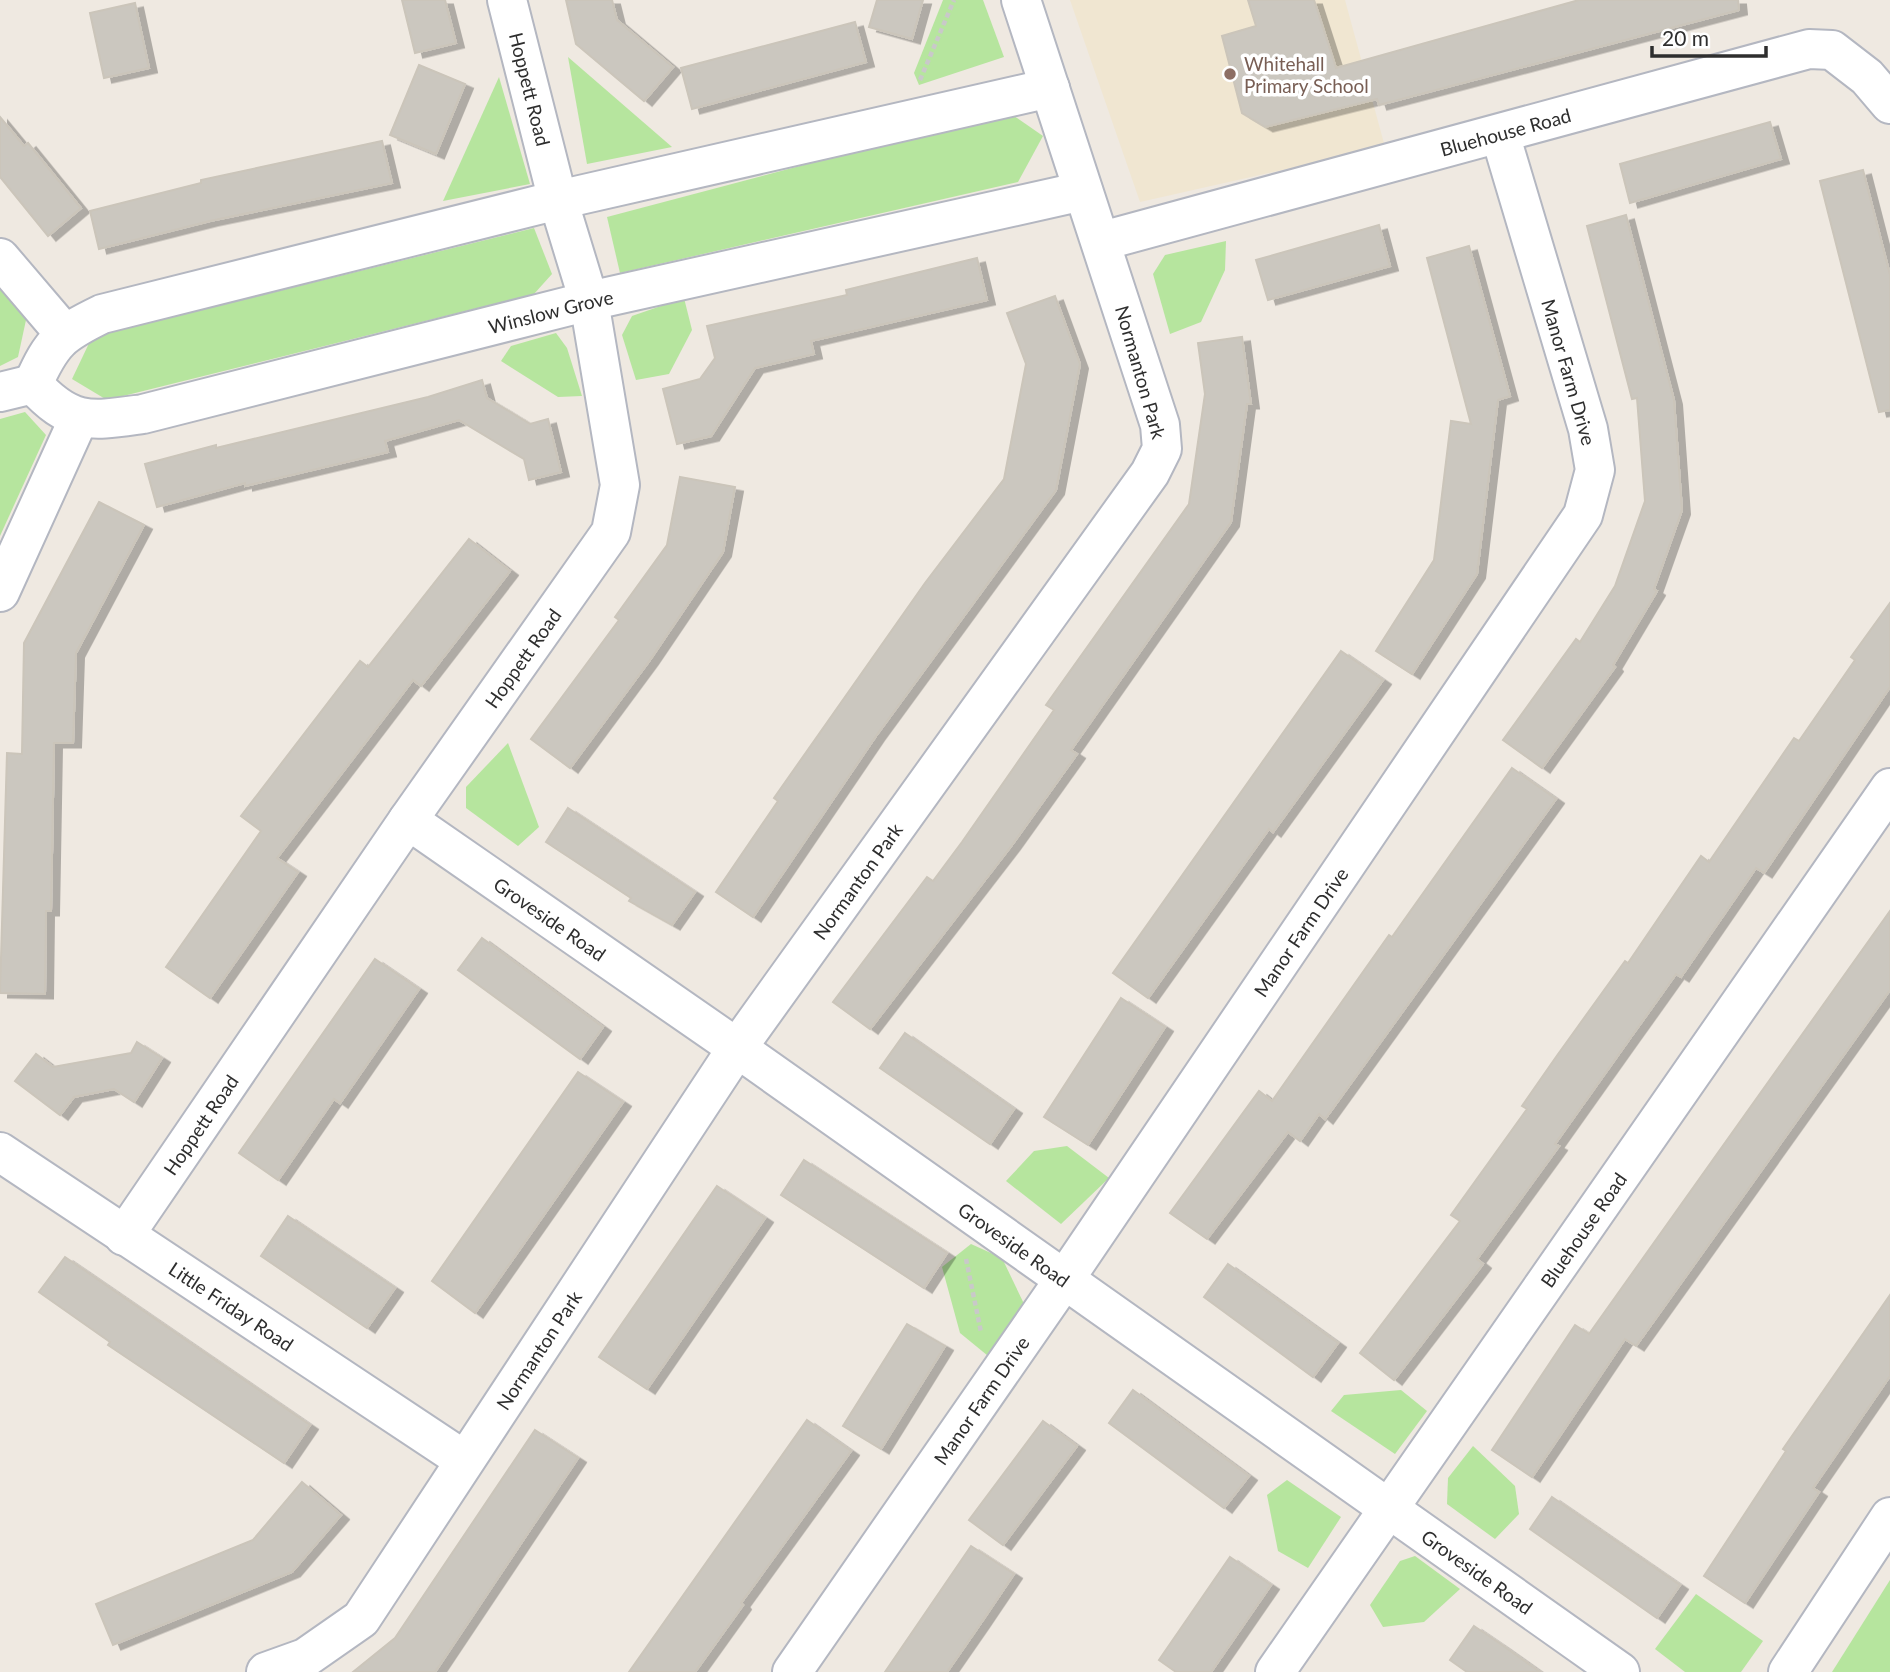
<svg xmlns="http://www.w3.org/2000/svg" width="1890" height="1672" font-family="Lato,sans-serif">
<style>
.education{fill:#f0e6d1}
.green{fill:#b6e59e}
.building{fill:#cbc7bf;stroke:#cbc5ba;stroke-width:2;filter:url(#shadow)}
.lines{fill:none;stroke-linecap:round;stroke-linejoin:round}
.street-casing{stroke:#b4b7c1;stroke-width:42}
.path{stroke:#c9c9c9;stroke-width:4.5;stroke-dasharray:5 3.5;stroke-linecap:butt}
.street{stroke:#fff;stroke-width:38}
.education-dot{fill:#8d6e63;stroke:#fff;stroke-width:2.5}
.labels{text-anchor:middle;dominant-baseline:central;stroke-width:7;stroke-linejoin:round;paint-order:stroke}
.education-label{font-size:19px;fill:#785e54;stroke:#fff;text-anchor:start}
.street-label{font-size:19px;fill:#2e2e2e;stroke:#fff}
</style>
<defs>
<filter id="shadow"><feDropShadow dx="8" dy="4.5" stdDeviation="0" flood-color="#0004"/></filter>
</defs>
<rect width="100%" height="100%" fill="#efe9e1"/>
<!-- education -->
<polygon class="education" points="1070,0 1345,0 1385,147 1140,202"/>
<!-- green -->
<g class="green">
<polygon points="943,0 983,0 1004,57 919,85 914,73"/>
<polygon points="568,57 672,147 587,164"/>
<polygon points="499,77 530,184 443,201"/>
<polygon points="1007,111 1043,136 1018,182 620,273 607,217"/>
<polygon points="534,228 552,274 534,294 107,400 72,379 92,337"/>
<polygon points="1226,241 1225,270 1201,322 1170,334 1153,274 1165,255"/>
<polygon points="0,288 26,320 18,357 0,366"/>
<polygon points="684,298 692,330 669,374 636,380 622,335 632,316"/>
<polygon points="556,333 567,348 582,396 558,397 501,361 511,346"/>
<polygon points="25,412 46,435 0,536 0,419"/>
<polygon points="508,743 539,827 518,846 466,808 466,787"/>
<polygon points="1067,1146 1109,1178 1061,1224 1006,1181 1034,1151"/>
<polygon points="971,1244 1002,1258 1026,1308 993,1360 960,1333 942,1267"/>
<polygon points="1401,1390 1427,1411 1395,1454 1331,1411 1344,1395"/>
<polygon points="1473,1446 1515,1486 1519,1514 1495,1539 1447,1504 1448,1478"/>
<polygon points="1287,1480 1341,1517 1308,1568 1278,1551 1267,1495"/>
<polygon points="1415,1556 1460,1589 1424,1622 1383,1627 1370,1605 1400,1561"/>
<polygon points="1890,1580 1890,1672 1832,1672"/>
<polygon points="1696,1594 1763,1641 1741,1672 1685,1672 1655,1649"/>
</g>
<!-- building -->
<g class="building">
<polygon points="402,0 445,0 456,43 415,53"/>
<polygon points="566,0 612,0 617,20 673,67 644,101 576,44"/>
<polygon points="877,0 923,0 912,39 869,27"/>
<polygon points="1248,0 1314,0 1336,68 1579,0 1738,0 1739,10 1379,105 1377,99 1265,127 1242,113 1222,36 1256,26"/>
<polygon points="135,3 149,68 104,78 90,13"/>
<polygon points="855,22 866,62 692,109 681,68"/>
<polygon points="419,65 465,84 436,154 390,135"/>
<polygon points="0,117 24,146 28,143 81,208 48,236 0,177"/>
<polygon points="1770,122 1781,159 1630,203 1620,164"/>
<polygon points="382,141 392,183 210,221 99,249 90,211 201,183 201,180"/>
<polygon points="1863,170 1890,275 1890,410 1879,412 1820,181"/>
<polygon points="1626,215 1674,400 1682,510 1654,589 1657,591 1613,665 1615,667 1542,768 1503,740 1576,639 1580,642 1615,586 1645,501 1637,398 1632,399 1587,226"/>
<polygon points="1379,225 1390,266 1268,300 1256,260"/>
<polygon points="1469,246 1510,396 1498,400 1477,574 1412,674 1376,651 1434,560 1451,421 1471,424 1427,258"/>
<polygon points="977,258 987,300 811,341 814,354 755,368 711,436 677,444 663,389 700,379 715,358 707,326 847,295 846,290"/>
<polygon points="1055,296 1080,364 1056,490 876,736 753,917 716,892 778,801 774,798 925,583 1004,479 1026,364 1007,313"/>
<polygon points="1242,337 1251,404 1247,404 1231,522 1071,750 1077,754 1012,845 870,1029 833,1002 927,877 933,881 962,842 1054,710 1046,705 1189,504 1205,394 1198,343"/>
<polygon points="482,380 487,398 530,424 548,419 561,472 529,480 524,459 459,420 385,441 388,452 245,486 245,483 157,507 145,464 216,445 216,448 428,397"/>
<polygon points="680,477 735,487 723,552 650,660 570,768 531,739 619,620 615,617 667,545"/>
<polygon points="99,502 144,525 76,653 73,743 54,743 51,911 46,911 45,994 0,993 7,753 22,754 24,643"/>
<polygon points="469,539 510,571 421,686 413,680 277,858 298,872 210,998 166,967 261,831 241,816 360,661 368,667"/>
<polygon points="1890,603 1890,687 1764,873 1756,868 1681,977 1676,974 1631,1037 1555,1144 1559,1146 1477,1259 1483,1264 1394,1380 1360,1353 1460,1221 1451,1215 1527,1109 1522,1106 1556,1057 1625,961 1628,963 1701,856 1709,862 1794,738 1799,741 1855,660 1851,657"/>
<polygon points="1341,651 1383,680 1273,832 1269,829 1148,998 1113,973"/>
<polygon points="1512,768 1556,799 1325,1119 1319,1114 1300,1141 1288,1132 1207,1239 1170,1213 1259,1091 1272,1101 1389,935 1392,937"/>
<polygon points="568,808 695,892 672,925 629,901 631,898 546,842"/>
<polygon points="1890,911 1890,990 1636,1346 1625,1339 1532,1477 1492,1450 1575,1325 1589,1334"/>
<polygon points="482,938 603,1027 580,1059 458,970"/>
<polygon points="375,959 419,989 340,1103 334,1099 278,1180 239,1153"/>
<polygon points="1121,998 1165,1027 1088,1145 1044,1117"/>
<polygon points="905,1033 1014,1109 990,1144 880,1068"/>
<polygon points="137,1042 162,1058 134,1102 114,1089 74,1097 60,1115 15,1081 36,1054 53,1067 131,1053"/>
<polygon points="578,1072 623,1102 475,1313 432,1281"/>
<polygon points="804,1160 947,1253 924,1288 781,1195"/>
<polygon points="717,1186 765,1218 647,1389 599,1357"/>
<polygon points="288,1216 395,1288 367,1328 261,1256"/>
<polygon points="65,1257 310,1425 284,1463 108,1345 110,1342 39,1292"/>
<polygon points="1228,1264 1338,1343 1313,1377 1204,1297"/>
<polygon points="1890,1295 1890,1376 1813,1488 1819,1492 1745,1603 1704,1576 1786,1451 1783,1449"/>
<polygon points="907,1324 945,1346 881,1449 843,1426"/>
<polygon points="1133,1390 1249,1476 1224,1508 1109,1423"/>
<polygon points="807,1420 851,1451 741,1603 743,1605 695,1672 629,1672"/>
<polygon points="1043,1421 1077,1446 1003,1545 969,1520"/>
<polygon points="535,1430 578,1458 435,1672 353,1672 395,1638"/>
<polygon points="302,1482 341,1515 292,1572 113,1645 96,1604 253,1540"/>
<polygon points="1552,1497 1680,1585 1657,1618 1530,1529"/>
<polygon points="971,1546 1014,1574 981,1623 947,1672 885,1672"/>
<polygon points="1230,1557 1271,1585 1211,1672 1176,1672 1159,1660"/>
<polygon points="1474,1626 1502,1645 1540,1672 1467,1672 1450,1660"/>
</g>
<g class="lines">
<defs>
<g id="street">
<path id="s1" d="M 1102,241 L 1809,49 L 1832,50 L 1867,77 L 1890,104"/>
<polyline points="0,258 64,333"/>
<path id="s2" d="M 33,384 C 71,426 91,421 143,414 L 589,301 L 1083,191"/>
<path d="M 33,384 C 52,341 61,334 102,314 L 558,200 L 1050,88"/>
<polyline points="0,392 33,384"/>
<polyline points="0,592 79,418"/>
<path id="s3" d="M 408,820 L 737,1048 L 1620,1672"/>
<path id="s4" d="M 0,1152 L 464,1460"/>
<path id="s5" d="M 124,1236 L 408,820 L 611,532 L 620,485 L 589,301 L 556,193 L 507,0"/>
<path id="s6" d="M 266,1672 L 305,1658 L 361,1619 L 737,1048 L 1150,473 L 1162,449 L 1160,425 L 1021,0"/>
<path id="s7" d="M 792,1672 L 1064,1280 L 1583,515 L 1595,470 L 1588,429 L 1500,134"/>
<path id="s8" d="M 1275,1672 L 1890,788"/>
<polyline points="1788,1672 1890,1517"/>
</g>
</defs>
<!-- street casing -->
<use href="#street" class="street-casing"/>
<!-- path -->
<g class="path">
<polyline points="920,80 954,0"/>
<polyline points="966,1259 981,1332"/>
</g>
<!-- street -->
<use href="#street" class="street"/>
</g>
<!-- markers -->
<circle class="education-dot" cx="1230" cy="74" r="7"/>
<g class="labels">
<!-- education labels -->
<g class="education-label">
<text x="1244" y="63">Whitehall<tspan x="1244" dy="22">Primary School</tspan></text>
</g>
<!-- street labels -->
<g class="street-label">
<text transform="translate(530 89) rotate(76)">Hoppett Road</text>
<text stroke="none"><textPath href="#s1" startOffset="418">Bluehouse Road</textPath></text>
<text stroke="none"><textPath href="#s2" startOffset="542">Winslow Grove</textPath></text>
<text transform="translate(1141 372) rotate(74)">Normanton Park</text>
<text transform="translate(1569 372) rotate(74)">Manor Farm Drive</text>
<text stroke="none"><textPath href="#s5" startOffset="702">Hoppett Road</textPath></text>
<text stroke="none"><textPath href="#s6" startOffset="999">Normanton Park</textPath></text>
<text stroke="none"><textPath href="#s3" startOffset="173">Groveside Road</textPath></text>
<text stroke="none"><textPath href="#s7" startOffset="898">Manor Farm Drive</textPath></text>
<text stroke="none"><textPath href="#s5" startOffset="135">Hoppett Road</textPath></text>
<text stroke="none"><textPath href="#s8" startOffset="539">Bluehouse Road</textPath></text>
<text stroke="none"><textPath href="#s3" startOffset="740">Groveside Road</textPath></text>
<text stroke="none"><textPath href="#s4" startOffset="278">Little Friday Road</textPath></text>
<text stroke="none"><textPath href="#s6" startOffset="432">Normanton Park</textPath></text>
<text stroke="none"><textPath href="#s7" startOffset="331">Manor Farm Drive</textPath></text>
<text stroke="none"><textPath href="#s3" startOffset="1307">Groveside Road</textPath></text>
</g>
</g>
<!-- scale -->
<path d="M1652 46v10h114v-10" fill="none" stroke="#2e2e2e" stroke-width="3.5"/>
<text x="1662" y="46" font-size="21" fill="#2e2e2e" stroke="#ffffff" stroke-width="5" paint-order="stroke">20 m</text>
</svg>
